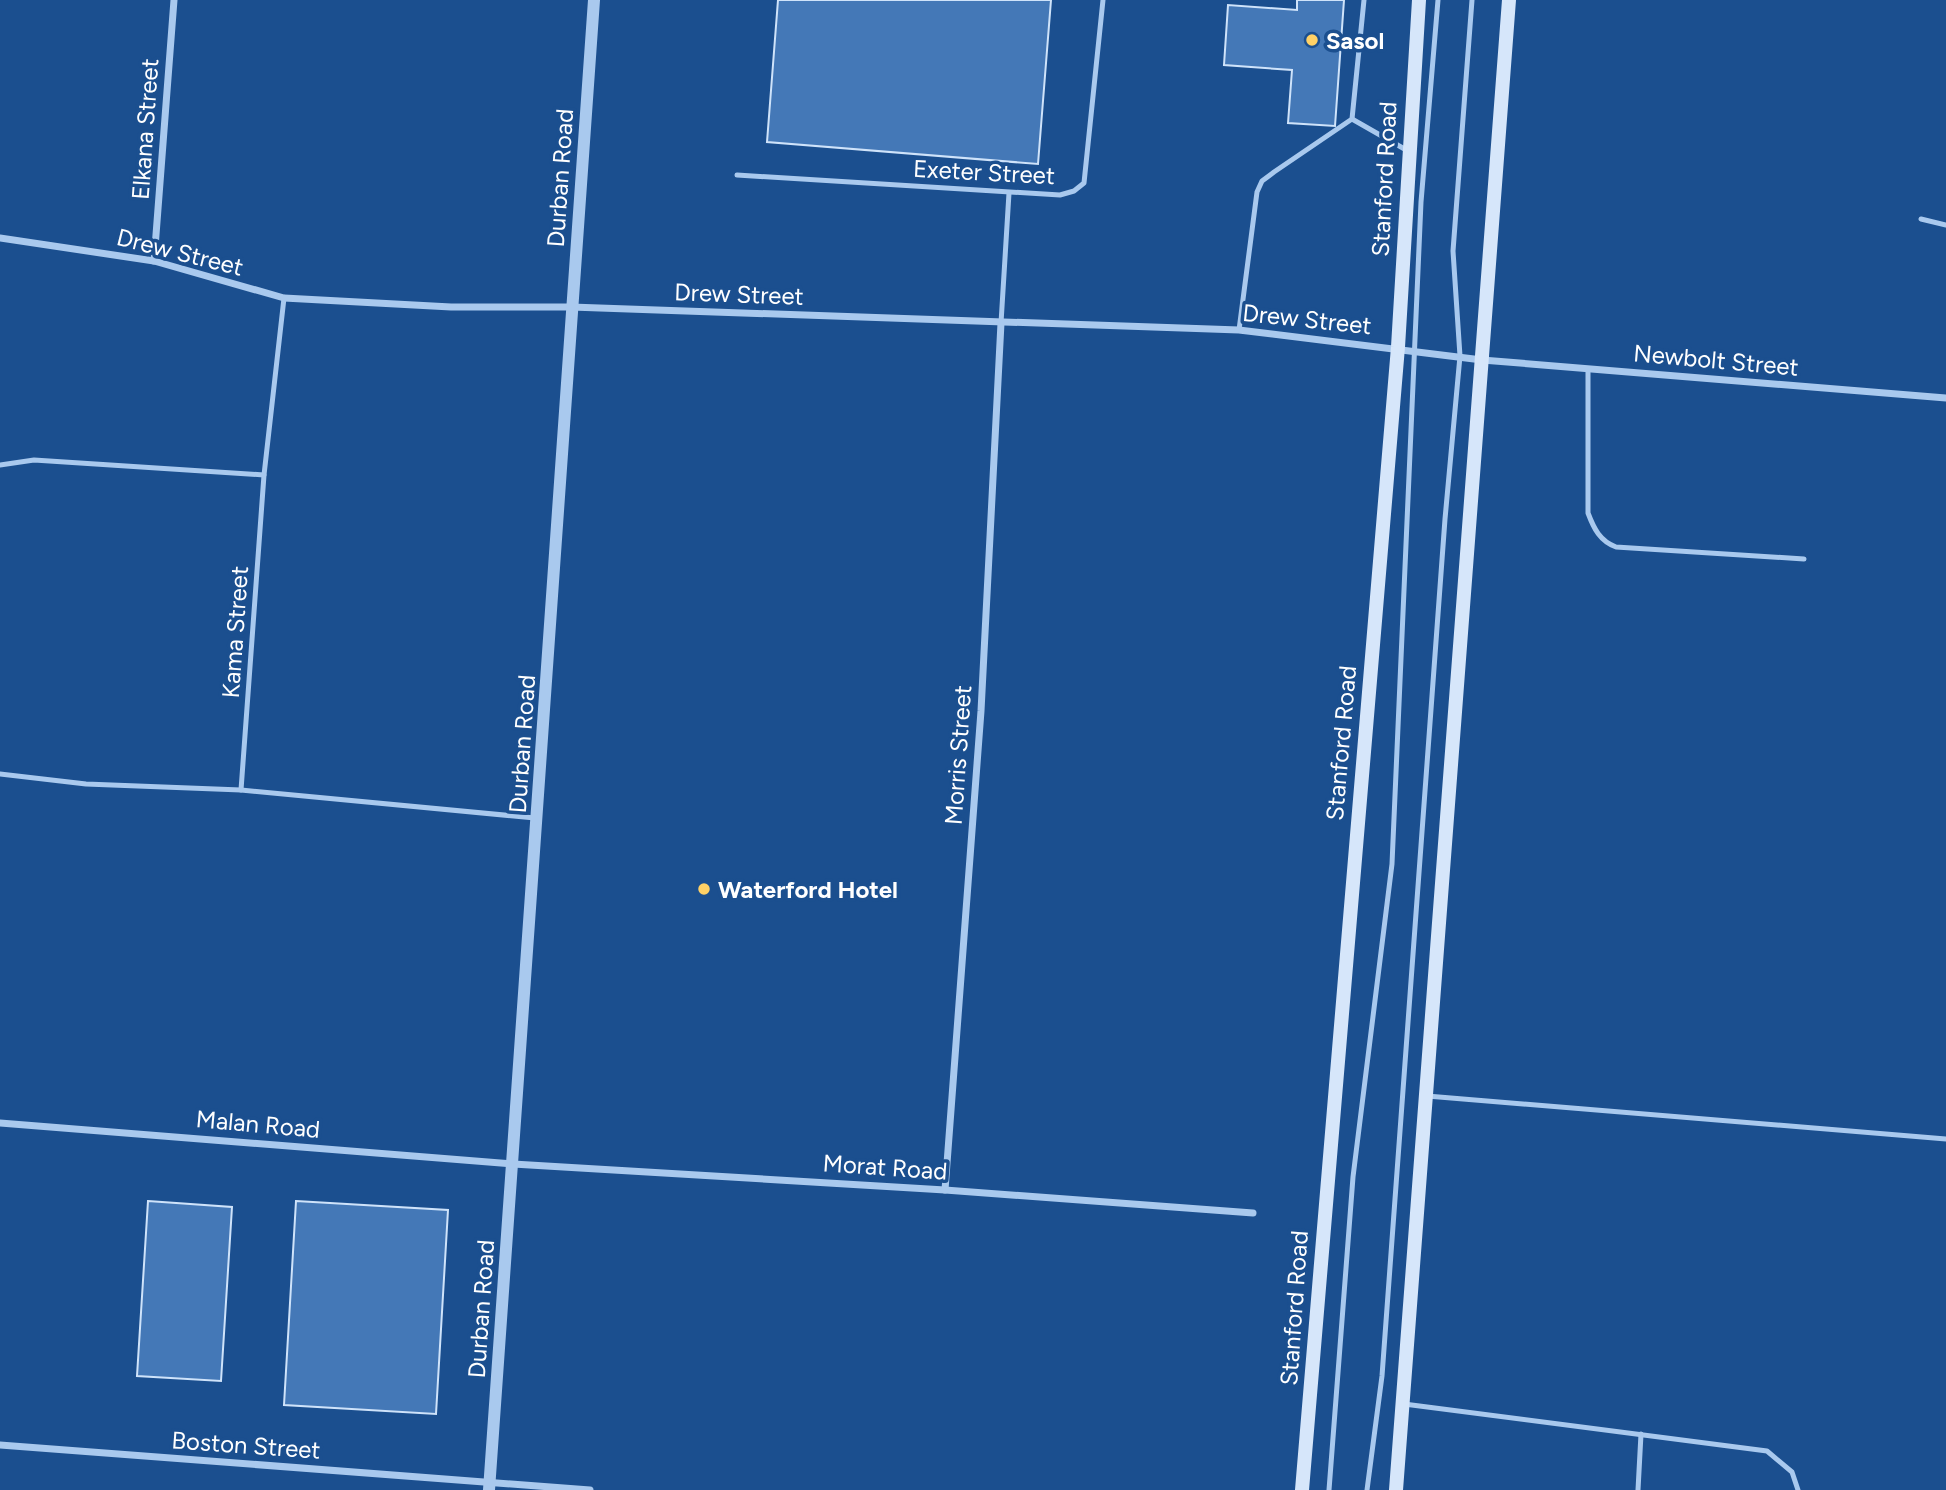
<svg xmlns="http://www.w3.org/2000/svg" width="1946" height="1490" font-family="Figtree,sans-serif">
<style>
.building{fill:#4478b7;stroke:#cfe3fa;stroke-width:2}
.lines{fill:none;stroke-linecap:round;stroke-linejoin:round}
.service{stroke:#a9c9ee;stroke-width:5}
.minor{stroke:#a9c9ee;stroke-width:7}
.tertiary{stroke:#a9c9ee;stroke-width:12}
.secondary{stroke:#d6e6fa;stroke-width:14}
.poi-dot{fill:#ffd166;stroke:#1b4f8f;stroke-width:2.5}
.labels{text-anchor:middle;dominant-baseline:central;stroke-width:7;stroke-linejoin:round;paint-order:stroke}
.poi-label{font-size:24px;font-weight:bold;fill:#fff;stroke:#1b4f8f;text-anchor:start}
.street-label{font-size:24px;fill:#fff;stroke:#1b4f8f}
</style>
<rect width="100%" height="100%" fill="#1b4f8f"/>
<!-- building -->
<g class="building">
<polygon points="778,0 1051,0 1038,164 767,142"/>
<polygon points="1297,0 1344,0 1335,126 1288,123 1292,70 1224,65 1228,5 1297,10"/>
<polygon points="148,1201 232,1207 221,1381 137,1376"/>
<polygon points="296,1201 448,1210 436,1414 284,1405"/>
</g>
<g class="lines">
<!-- service -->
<g class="service">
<polyline points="1352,119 1408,151"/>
<polyline points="737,175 1060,195 1074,191 1084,183 1103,0"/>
<polyline points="1921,219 1946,225"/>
<polyline points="1001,323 1009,193"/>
<polyline points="1239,330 1257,192 1262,181 1274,172 1352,119 1364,0"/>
<path d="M 1588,369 L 1588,513 C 1594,529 1600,541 1616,547 L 1804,559"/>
<polyline points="0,465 34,460 264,475"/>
<polyline points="0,774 86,784 241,790 535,818"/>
<polyline points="241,790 264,475 284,298"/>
<polyline points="1427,1096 1946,1139"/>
<polyline points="1404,1404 1767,1451 1792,1472 1798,1490"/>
<polyline points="1329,1490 1353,1177 1392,864 1421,202 1438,0"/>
<polyline points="1367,1490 1382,1376 1445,519 1460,356 1453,251 1472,0"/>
<polyline points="1638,1490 1641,1434"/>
</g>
<!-- minor -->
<g class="minor">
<polyline points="0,238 154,261 284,298 451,307 571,307 1239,330 1482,360 1946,398"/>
<polyline points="154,261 174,0"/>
<polyline points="0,1123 513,1164 945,1190 1253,1213"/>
<polyline points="945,1190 981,711 1001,323"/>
<polyline points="0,1445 590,1490"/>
</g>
<!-- tertiary -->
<polyline class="tertiary" points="489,1490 594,0"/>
<!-- secondary -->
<g class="secondary">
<polyline points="1302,1490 1398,347 1419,0"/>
<polyline points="1396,1490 1509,0"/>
</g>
</g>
<!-- markers -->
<g class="poi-dot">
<circle cx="1312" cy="40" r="7"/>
<circle cx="704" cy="889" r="7"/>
</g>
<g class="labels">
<!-- poi labels -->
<g class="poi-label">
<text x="1326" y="40">Sasol</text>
<text x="718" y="889">Waterford Hotel</text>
</g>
<!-- street labels -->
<g class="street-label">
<text transform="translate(145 129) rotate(-86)">Elkana Street</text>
<text transform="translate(984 172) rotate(3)">Exeter Street</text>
<text transform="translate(560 178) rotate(-86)">Durban Road</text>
<text transform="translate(1384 179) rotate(-87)">Stanford Road</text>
<text transform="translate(180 252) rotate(14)">Drew Street</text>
<text transform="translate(739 294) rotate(2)">Drew Street</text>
<text transform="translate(1307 319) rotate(6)">Drew Street</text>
<text transform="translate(1716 360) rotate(5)">Newbolt Street</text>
<text transform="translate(235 632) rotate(-86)">Kama Street</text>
<text transform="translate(1341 743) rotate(-85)">Stanford Road</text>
<text transform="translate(522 744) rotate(-86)">Durban Road</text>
<text transform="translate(958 755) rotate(-86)">Morris Street</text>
<text transform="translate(258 1124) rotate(5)">Malan Road</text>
<text transform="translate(885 1167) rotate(4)">Morat Road</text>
<text transform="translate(1294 1308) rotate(-86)">Stanford Road</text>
<text transform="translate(481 1309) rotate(-86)">Durban Road</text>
<text transform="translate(246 1445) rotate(4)">Boston Street</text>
</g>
</g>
</svg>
